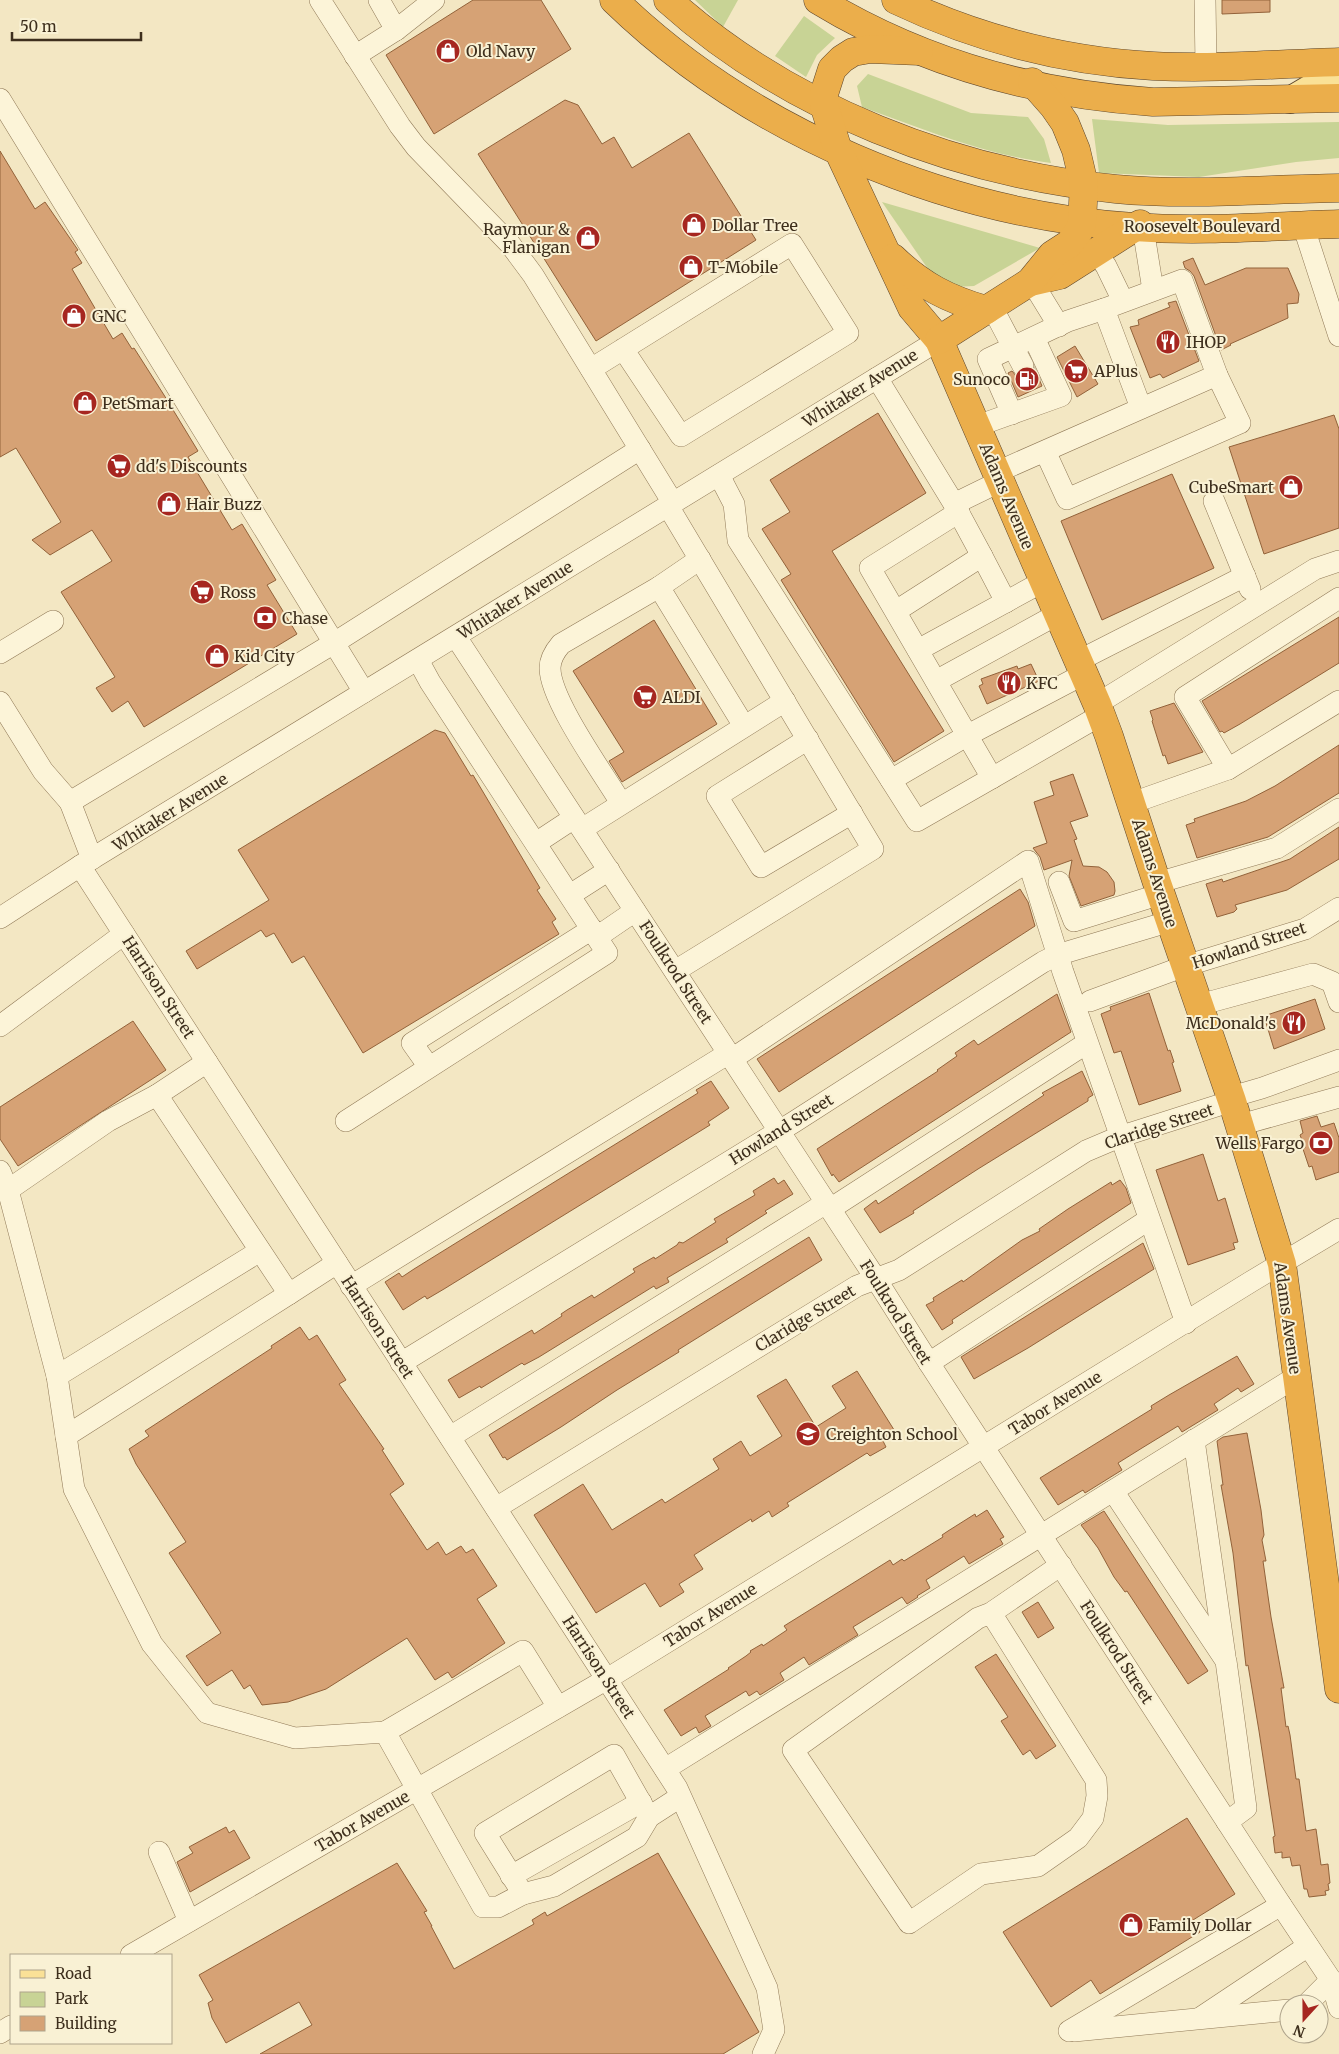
<svg xmlns="http://www.w3.org/2000/svg" width="1339" height="2054" font-family="Merriweather,serif">
<style>
.green{fill:#c8d395}
.building{fill:#d6a275;stroke:#92623a}
.lines{fill:none;stroke-linecap:round;stroke-linejoin:round}
.minor-tunnel{stroke:#cfc2a2;stroke-width:21;stroke-dasharray:21 11;stroke-linecap:butt}
.minor-casing{stroke:#907957;stroke-width:22}
.major-casing{stroke:#5e462c;stroke-width:28}
.highway-casing{stroke:#5e462c;stroke-width:29}
.minor{stroke:#fcf4d8;stroke-width:21}
.major{stroke:#fae197;stroke-width:26}
.highway{stroke:#ebae4b;stroke-width:28}
.labels{text-anchor:middle;dominant-baseline:central;stroke-width:4;stroke-linejoin:round;paint-order:stroke}
.poi-label{font-size:16px;fill:#3e2f1d;stroke:#f9f1d4;text-anchor:start}
.street-label{font-size:16px;fill:#3e2f1d;stroke:#f9f1d4}
</style>
<rect width="100%" height="100%" fill="#f3e7c3"/>
<!-- green -->
<g class="green">
<polygon points="695,0 738,0 723,27"/>
<polygon points="804,16 835,38 817,55 806,77 775,56"/>
<path d="M 868,74 L 971,113 L 1028,117 L 1044,139 L 1051,163 C 985,155 923,129 862,107 L 857,86 Z"/>
<polygon points="1092,119 1168,125 1339,122 1339,158 1296,162 1199,177 1099,173"/>
<polygon points="882,202 1040,248 974,286 954,287 928,269"/>
</g>
<!-- building -->
<g class="building">
<polygon points="473,0 541,0 571,49 434,134 386,55"/>
<polygon points="1222,0 1270,0 1270,12 1222,14"/>
<polygon points="565,100 578,105 602,144 614,137 632,168 689,133 756,240 596,341 478,154"/>
<polygon points="0,151 35,209 45,202 78,250 75,252 82,263 72,269 113,339 122,333 132,349 134,348 164,395 198,451 188,457 232,530 242,524 276,580 267,585 297,634 144,727 128,701 112,712 96,688 115,677 61,592 112,561 92,530 50,555 32,540 61,522 16,448 0,457"/>
<polygon points="1193,258 1205,285 1246,268 1288,268 1299,294 1298,303 1287,304 1288,318 1230,344 1231,345 1221,350 1194,276 1190,271 1185,268 1183,262"/>
<polygon points="1176,301 1199,361 1163,378 1160,374 1150,378 1130,327 1139,325 1138,320 1170,307 1168,303"/>
<polygon points="1075,346 1098,384 1077,397 1057,357"/>
<polygon points="1035,369 1042,386 1018,397 1008,373 1012,371 1017,377 1023,378 1029,377"/>
<polygon points="878,413 926,493 832,551 944,731 894,762 781,580 791,574 762,529 790,512 770,480"/>
<polygon points="1334,415 1339,429 1339,528 1264,554 1229,447"/>
<polygon points="1172,474 1214,568 1102,620 1061,521"/>
<polygon points="1339,617 1339,663 1240,724 1224,733 1222,731 1220,732 1202,701"/>
<polygon points="654,620 717,724 622,782 609,761 624,752 573,671"/>
<polygon points="1031,664 1039,681 987,704 979,686 983,684 981,679 1017,666 1018,669"/>
<polygon points="1174,703 1203,752 1168,764 1165,755 1163,756 1152,721 1153,720 1150,711"/>
<polygon points="435,730 445,733 471,776 473,775 540,888 537,890 556,919 552,922 559,934 363,1053 304,956 292,963 274,933 266,937 261,930 197,969 186,951 269,900 238,850"/>
<polygon points="1339,745 1339,793 1268,837 1197,858 1186,825 1195,822 1194,819 1246,801 1275,786"/>
<polygon points="1073,774 1088,816 1070,822 1077,839 1074,840 1083,866 1099,867 1107,872 1114,882 1115,891 1114,895 1081,906 1069,876 1072,860 1044,870 1040,857 1033,848 1047,843 1034,802 1054,795 1050,782"/>
<polygon points="1339,827 1339,859 1287,890 1235,905 1237,909 1234,912 1217,917 1206,884 1222,879 1223,882 1290,859"/>
<polygon points="1020,889 1028,902 1035,926 779,1092 757,1059"/>
<polygon points="1149,993 1168,1051 1170,1050 1174,1062 1172,1063 1181,1091 1139,1105 1121,1051 1114,1053 1101,1014 1111,1010 1110,1007"/>
<polygon points="1057,994 1071,1032 839,1182 833,1174 832,1176 817,1149 938,1071 937,1070 957,1056 955,1053 974,1040 978,1045"/>
<polygon points="1315,999 1325,1029 1274,1049 1264,1016"/>
<polygon points="133,1021 166,1070 18,1166 0,1139 0,1107"/>
<polygon points="1082,1071 1093,1095 1088,1098 1088,1101 978,1169 913,1211 914,1213 880,1233 864,1209 876,1200 878,1204 1044,1095 1042,1093"/>
<polygon points="711,1081 729,1108 708,1122 710,1125 444,1289 427,1299 425,1296 403,1310 385,1282 399,1273 402,1277 414,1269 698,1093 696,1090"/>
<polygon points="1317,1116 1321,1127 1334,1123 1339,1138 1339,1172 1316,1180 1312,1166 1309,1167 1303,1149 1305,1148 1300,1135 1303,1133 1300,1121"/>
<polygon points="1203,1154 1218,1201 1225,1198 1238,1242 1233,1243 1235,1249 1188,1265 1156,1170"/>
<polygon points="774,1178 778,1184 784,1180 793,1194 765,1211 767,1213 726,1239 728,1242 667,1278 669,1282 656,1289 654,1286 539,1357 524,1365 522,1363 481,1388 480,1386 459,1398 448,1380 532,1330 534,1334 562,1316 561,1314 567,1310 592,1295 594,1298 635,1272 633,1269 654,1257 655,1259 677,1245 679,1242 683,1243 716,1222 714,1219 755,1195 753,1191"/>
<polygon points="1120,1180 1126,1188 1131,1203 952,1320 953,1323 942,1330 926,1305 934,1301 933,1298 962,1280 963,1282 1022,1240 1040,1231 1039,1229 1068,1209 1111,1182 1112,1185"/>
<polygon points="809,1237 822,1260 678,1350 679,1352 617,1390 561,1427 507,1460 505,1457 503,1458 489,1435"/>
<polygon points="1143,1243 1154,1269 1028,1348 974,1379 961,1357"/>
<polygon points="300,1327 309,1340 317,1335 346,1380 339,1384 384,1449 382,1450 404,1484 390,1494 427,1550 438,1542 446,1555 461,1546 466,1553 473,1549 497,1586 477,1599 505,1643 452,1678 448,1672 435,1680 407,1638 326,1689 288,1702 262,1705 250,1685 244,1689 232,1670 207,1686 186,1656 221,1633 169,1553 186,1542 136,1464 129,1449 149,1436 145,1431 272,1348 271,1346"/>
<polygon points="1237,1356 1254,1384 1241,1392 1238,1388 1214,1404 1218,1410 1182,1432 1178,1426 1142,1448 1118,1463 1122,1470 1085,1493 1083,1490 1058,1505 1040,1478 1152,1409 1151,1406 1169,1395"/>
<polygon points="857,1371 896,1433 883,1441 886,1447 870,1456 867,1453 787,1503 789,1506 772,1517 769,1511 752,1522 751,1519 694,1555 703,1569 679,1584 684,1592 660,1607 645,1583 596,1613 534,1515 583,1484 612,1530 662,1499 665,1503 719,1469 713,1459 741,1441 750,1456 782,1436 757,1396 786,1379 816,1427 846,1408 832,1386"/>
<polygon points="1247,1433 1261,1510 1264,1535 1262,1540 1266,1561 1263,1561 1271,1617 1284,1688 1281,1688 1286,1727 1288,1726 1290,1735 1296,1779 1299,1779 1306,1831 1316,1829 1321,1865 1328,1864 1330,1883 1328,1884 1329,1890 1325,1891 1326,1895 1309,1897 1307,1889 1304,1889 1300,1865 1292,1866 1290,1857 1282,1858 1282,1852 1275,1853 1273,1837 1275,1836 1259,1731 1248,1665 1246,1666 1233,1553 1221,1485 1223,1485 1217,1441 1223,1437"/>
<polygon points="987,1510 1004,1537 1000,1539 1003,1544 969,1564 964,1556 926,1580 930,1588 917,1596 918,1597 907,1604 902,1597 853,1627 858,1635 809,1665 804,1657 780,1673 784,1680 760,1695 757,1691 749,1696 746,1691 705,1716 711,1726 699,1733 696,1727 681,1736 664,1710 729,1669 728,1668 746,1656 751,1652 750,1651 762,1644 763,1646 787,1630 784,1626 858,1580 890,1560 893,1565 902,1559 904,1561 943,1537 942,1535 948,1531 975,1514 976,1517"/>
<polygon points="1104,1511 1208,1671 1188,1684 1127,1591 1125,1592 1114,1577 1098,1548 1081,1525"/>
<polygon points="1038,1602 1054,1628 1038,1638 1022,1612"/>
<polygon points="996,1654 1056,1746 1036,1759 1030,1750 1023,1755 1001,1721 1008,1717 975,1667"/>
<polygon points="1187,1818 1235,1894 1193,1920 1200,1932 1100,1994 1091,1980 1051,2007 1003,1932"/>
<polygon points="226,1827 229,1833 234,1830 250,1858 190,1892 177,1862 193,1853 189,1847"/>
<polygon points="658,1853 759,2032 723,2054 260,2054 312,2025 299,2002 226,2043 212,2018 208,2003 213,2000 199,1975 397,1863 427,1911 424,1912 432,1926 431,1926 454,1969 534,1924 532,1920 545,1912 547,1916"/>
</g>
<g class="lines">
<!-- minor-tunnel -->
<polyline class="minor-tunnel" points="1023,366 1034,389"/>
<defs>
<g id="minor">
<polyline points="320,0 400,126 416,147 510,244 533,275 673,503"/>
<polyline points="379,0 396,30"/>
<polyline points="1205,0 1206,66"/>
<polyline points="355,56 396,30 434,0"/>
<polyline points="0,99 364,692"/>
<polyline points="1303,225 1339,336"/>
<polyline points="1143,228 1153,290"/>
<polyline points="1096,252 1106,266 1123,301"/>
<polyline points="1032,282 1059,326"/>
<polyline points="992,307 1023,366"/>
<polyline points="591,369 792,244 848,333 681,436 623,349"/>
<polyline points="877,378 954,504 982,556 896,611"/>
<polyline points="1141,408 1104,309 1182,280 1217,375"/>
<polyline points="1012,414 988,359 1068,321 1104,309"/>
<polyline points="977,426 1061,396 1034,338"/>
<polyline points="997,472 1217,375 1240,423 1067,499 1045,451"/>
<polyline points="719,475 734,504 738,540 917,821 992,778"/>
<polyline points="1214,501 1250,589"/>
<polyline points="954,504 1001,481"/>
<polyline points="668,506 873,849 675,971"/>
<polyline points="959,512 870,568 992,778 1101,715"/>
<polyline points="982,556 1006,602"/>
<polyline points="700,559 659,587 744,726"/>
<polyline points="456,637 876,1279 929,1363 1281,1905 1331,1980 1339,1985"/>
<polyline points="918,650 1044,581"/>
<polyline points="0,653 53,621"/>
<polyline points="1078,661 1245,576"/>
<polyline points="936,681 1058,614"/>
<polyline points="0,702 43,771 70,802"/>
<polyline points="1097,704 1315,569 1339,561"/>
<polyline points="808,739 717,796 761,867 852,813"/>
<polyline points="1228,769 1185,697 1339,598"/>
<polyline points="891,780 968,735 1084,674"/>
<path d="M 621,803 C 603,773 550,700 550,668 C 550,659 555,651 561,644 L 659,587"/>
<polyline points="1132,803 1228,769 1339,701"/>
<polyline points="582,829 785,701"/>
<polyline points="536,843 574,818"/>
<polyline points="92,859 70,802 334,643 640,449"/>
<polyline points="80,866 677,1788 767,1988 774,2030 763,2054"/>
<polyline points="1059,882 1074,921 1161,894"/>
<polyline points="1157,883 1277,848 1339,809"/>
<polyline points="570,895 609,870"/>
<polyline points="0,918 80,866 939,340"/>
<polyline points="597,937 635,911"/>
<polyline points="1090,1001 1185,966 1305,929 1339,908"/>
<polyline points="1199,1005 1313,974 1332,982 1339,1002"/>
<polyline points="0,1026 124,934"/>
<polyline points="732,1059 1028,861 1063,972 1186,1323"/>
<polyline points="207,1062 157,1095 108,1121 8,1190 57,1376 260,1251"/>
<polyline points="429,1067 412,1043 592,929"/>
<polyline points="157,1095 289,1294 337,1263"/>
<polyline points="1231,1097 1262,1088 1339,1060"/>
<polyline points="346,1121 607,953 430,682 418,660"/>
<polyline points="1240,1125 1339,1097"/>
<polyline points="0,1171 8,1190"/>
<polyline points="830,1209 1087,1043"/>
<polyline points="351,1286 729,1053"/>
<polyline points="401,1363 794,1122 1043,962 1057,955 1171,921"/>
<polyline points="929,1363 1148,1220"/>
<polyline points="57,1376 74,1489 152,1644 207,1713 295,1738 385,1732"/>
<polyline points="66,1436 289,1294"/>
<polyline points="450,1437 826,1203"/>
<polyline points="1194,1440 1225,1656"/>
<polyline points="1113,1491 1226,1661 1246,1808 1227,1822"/>
<polyline points="496,1508 857,1286 899,1270 1086,1151 1119,1137 1232,1101"/>
<polyline points="991,1613 978,1618 793,1750 909,1923 981,1874 1038,1866 1078,1838 1093,1818 1097,1796 1096,1780 991,1613 1061,1565"/>
<polyline points="558,1707 523,1651 385,1732 483,1907 498,1907 523,1894 554,1886 637,1837 649,1817 680,1797"/>
<polyline points="665,1769 1296,1377"/>
<polyline points="159,1852 189,1921"/>
<polyline points="511,1876 641,1802"/>
<polyline points="523,1894 485,1833 614,1755 649,1817"/>
<polyline points="131,1955 607,1679 1252,1281 1339,1229"/>
<polyline points="1307,2004 1331,1980 1339,2008"/>
<polyline points="1200,2018 1308,1946"/>
<polyline points="1069,2031 1281,1905"/>
<polyline points="1074,2031 1289,2010"/>
<polyline points="0,2033 11,2026"/>
</g>
<polyline id="major" points="1290,100 1339,71"/>
<g id="highway">
<path d="M 614,0 C 750,132 946,214 1134,227 C 1202,232 1271,226 1339,224"/>
<path d="M 668,0 C 789,109 956,173 1116,189 C 1190,196 1265,189 1339,188"/>
<path d="M 818,0 C 920,62 1034,94 1153,102 L 1339,98"/>
<path d="M 896,0 C 976,38 1064,61 1153,66 C 1214,69 1277,64 1339,62"/>
<polyline points="919,51 870,49 853,52 842,59 832,69 824,94 824,105 838,150 912,308 939,340 1097,704 1109,736 1157,883 1232,1101 1282,1264 1339,1689"/>
<path d="M 893,258 C 922,286 948,299 986,310"/>
<polyline points="1030,282 1060,275 1140,224"/>
<polyline points="939,340 1030,282 1052,255 1069,244 1079,231 1082,222 1084,184 1076,150 1065,123 1054,107 1032,82"/>
</g>
</defs>
<!-- minor casing -->
<use href="#minor" class="minor-casing"/>
<!-- major casing -->
<use href="#major" class="major-casing"/>
<!-- highway casing -->
<use href="#highway" class="highway-casing"/>
<!-- minor -->
<use href="#minor" class="minor"/>
<!-- major -->
<use href="#major" class="major"/>
<!-- highway -->
<use href="#highway" class="highway"/>
</g>
<!-- icons -->
<defs>
<symbol id="shop-disc" viewBox="-11 -11 22 22"><circle r="9.5" fill="#a62620" stroke="#f9f1d4"/><path d="M-5-2.5h2.3a2.7 3.5 0 0 1 5.4 0H5L5.5 6h-11ZM-1.5-2.5h3a1.5 2.3 0 0 0-3 0Z" fill="#fff"/></symbol>
<symbol id="restaurant-disc" viewBox="-11 -11 22 22"><circle r="9.5" fill="#a62620" stroke="#f9f1d4"/><path d="M-5-6h1v4h1v-4h1v4h1v-4h1v5L-1.5 .5V6h-2V.5L-5-1ZM5-6V6H3V1.5H1.5Q1.5-4 5-6Z" fill="#fff"/></symbol>
<symbol id="supermarket-disc" viewBox="-11 -11 22 22"><circle r="9.5" fill="#a62620" stroke="#f9f1d4"/><path d="M-6-5.5h2.5l.6 2H6L4.5 2H-2.5L-4.4-4H-6ZM-1.5 3.2a1.3 1.3 0 1 0 .1 0ZM3 3.2a1.3 1.3 0 1 0 .1 0Z" fill="#fff"/></symbol>
<symbol id="fuel-disc" viewBox="-11 -11 22 22"><circle r="9.5" fill="#a62620" stroke="#f9f1d4"/><path d="M-5.5-6h7V0h2V4h1.3V-2.5L3-4.5l.8-.8L6-3V5H2.5V1h-1V6h-7ZM-4.2-4.7v3.2H.2V-4.7Z" fill="#fff"/></symbol>
<symbol id="bank-disc" viewBox="-11 -11 22 22"><circle r="9.5" fill="#a62620" stroke="#f9f1d4"/><path d="M-6-4H6V4H-6ZM0-2.3a2.3 2.3 0 1 0 0 4.6a2.3 2.3 0 1 0 0-4.6Z" fill="#fff"/></symbol>
<symbol id="school-disc" viewBox="-11 -11 22 22"><circle r="9.5" fill="#a62620" stroke="#f9f1d4"/><path d="M0-5L7-2L0 1L-7-2ZM-4 1L0 2.5L4 1V4Q0 6-4 4Z" fill="#fff"/></symbol>
</defs>
<g fill-rule="evenodd">
<use href="#shop-disc" x="434" y="37" width="28" height="28"/>
<use href="#shop-disc" x="680" y="211" width="28" height="28"/>
<use href="#shop-disc" x="574" y="224" width="28" height="28"/>
<use href="#shop-disc" x="677" y="253" width="28" height="28"/>
<use href="#shop-disc" x="60" y="302" width="28" height="28"/>
<use href="#restaurant-disc" x="1154" y="328" width="28" height="28"/>
<use href="#supermarket-disc" x="1062" y="357" width="28" height="28"/>
<use href="#fuel-disc" x="1013" y="365" width="28" height="28"/>
<use href="#shop-disc" x="71" y="389" width="28" height="28"/>
<use href="#supermarket-disc" x="105" y="452" width="28" height="28"/>
<use href="#shop-disc" x="1277" y="473" width="28" height="28"/>
<use href="#shop-disc" x="155" y="490" width="28" height="28"/>
<use href="#supermarket-disc" x="188" y="578" width="28" height="28"/>
<use href="#bank-disc" x="251" y="604" width="28" height="28"/>
<use href="#shop-disc" x="203" y="642" width="28" height="28"/>
<use href="#restaurant-disc" x="995" y="669" width="28" height="28"/>
<use href="#supermarket-disc" x="631" y="683" width="28" height="28"/>
<use href="#restaurant-disc" x="1280" y="1009" width="28" height="28"/>
<use href="#bank-disc" x="1307" y="1129" width="28" height="28"/>
<use href="#school-disc" x="794" y="1420" width="28" height="28"/>
<use href="#shop-disc" x="1117" y="1911" width="28" height="28"/>
</g>
<g class="labels">
<!-- poi labels -->
<g class="poi-label">
<text x="466" y="51">Old Navy</text>
<text x="712" y="225">Dollar Tree</text>
<text x="570" y="229" text-anchor="end">Raymour &amp;<tspan x="570" dy="18">Flanigan</tspan></text>
<text x="708" y="267">T-Mobile</text>
<text x="92" y="316">GNC</text>
<text x="1186" y="342">IHOP</text>
<text x="1094" y="371">APlus</text>
<text x="1010" y="379" text-anchor="end">Sunoco</text>
<text x="102" y="403">PetSmart</text>
<text x="136" y="466">dd's Discounts</text>
<text x="1274" y="487" text-anchor="end">CubeSmart</text>
<text x="186" y="504">Hair Buzz</text>
<text x="220" y="592">Ross</text>
<text x="282" y="618">Chase</text>
<text x="234" y="656">Kid City</text>
<text x="1026" y="683">KFC</text>
<text x="662" y="697">ALDI</text>
<text x="1276" y="1023" text-anchor="end">McDonald's</text>
<text x="1304" y="1143" text-anchor="end">Wells Fargo</text>
<text x="826" y="1434">Creighton School</text>
<text x="1148" y="1925">Family Dollar</text>
</g>
<!-- street labels -->
<g class="street-label">
<text x="1202" y="226">Roosevelt Boulevard</text>
<text transform="translate(860 388) rotate(-32)">Whitaker Avenue</text>
<text transform="translate(1007 496) rotate(67)">Adams Avenue</text>
<text transform="translate(515 600) rotate(-32)">Whitaker Avenue</text>
<text transform="translate(170 812) rotate(-32)">Whitaker Avenue</text>
<text transform="translate(1155 873) rotate(72)">Adams Avenue</text>
<text transform="translate(1249 945) rotate(-18)">Howland Street</text>
<text transform="translate(676 972) rotate(57)">Foulkrod Street</text>
<text transform="translate(159 987) rotate(57)">Harrison Street</text>
<text transform="translate(1159 1126) rotate(-18)">Claridge Street</text>
<text transform="translate(781 1129) rotate(-32)">Howland Street</text>
<text transform="translate(896 1312) rotate(58)">Foulkrod Street</text>
<text transform="translate(805 1318) rotate(-31)">Claridge Street</text>
<text transform="translate(1288 1318) rotate(82)">Adams Avenue</text>
<text transform="translate(378 1327) rotate(57)">Harrison Street</text>
<text transform="translate(1055 1403) rotate(-32)">Tabor Avenue</text>
<text transform="translate(710 1615) rotate(-32)">Tabor Avenue</text>
<text transform="translate(1117 1652) rotate(57)">Foulkrod Street</text>
<text transform="translate(599 1667) rotate(57)">Harrison Street</text>
<text transform="translate(362 1821) rotate(-30)">Tabor Avenue</text>
</g>
</g>
<!-- legend -->
<rect x="10" y="1954" width="162" height="90" fill="#f9f1d4" stroke="#aea38b"/>
<rect x="20" y="1970" width="25" height="8" fill="#fae197" stroke="#aea38b"/>
<text x="55" y="1979" font-size="15" fill="#3e2f1d">Road</text>
<rect x="20" y="1992" width="25" height="15" fill="#c8d395" stroke="#aea38b"/>
<text x="55" y="2004" font-size="15" fill="#3e2f1d">Park</text>
<rect x="20" y="2016" width="25" height="15" fill="#d6a275" stroke="#aea38b"/>
<text x="55" y="2029" font-size="15" fill="#3e2f1d">Building</text>
<!-- north arrow -->
<g transform="translate(1304 2019) rotate(201)"><circle r="24" fill="#f9f1d4" stroke="#aea38b"/>
<path d="M0-4L9 19L0 12L-9 19Z" fill="#a62620"/>
<text y="-8" font-size="14" font-weight="bold" text-anchor="middle" fill="#3e2f1d">N</text>
</g>
<!-- scale -->
<path d="M12 32v8h129v-8" fill="none" stroke="#3e2f1d" stroke-width="2.5"/>
<text x="20" y="32" font-size="15" fill="#3e2f1d" stroke="#f9f1d4" stroke-width="4" paint-order="stroke">50 m</text>
</svg>
